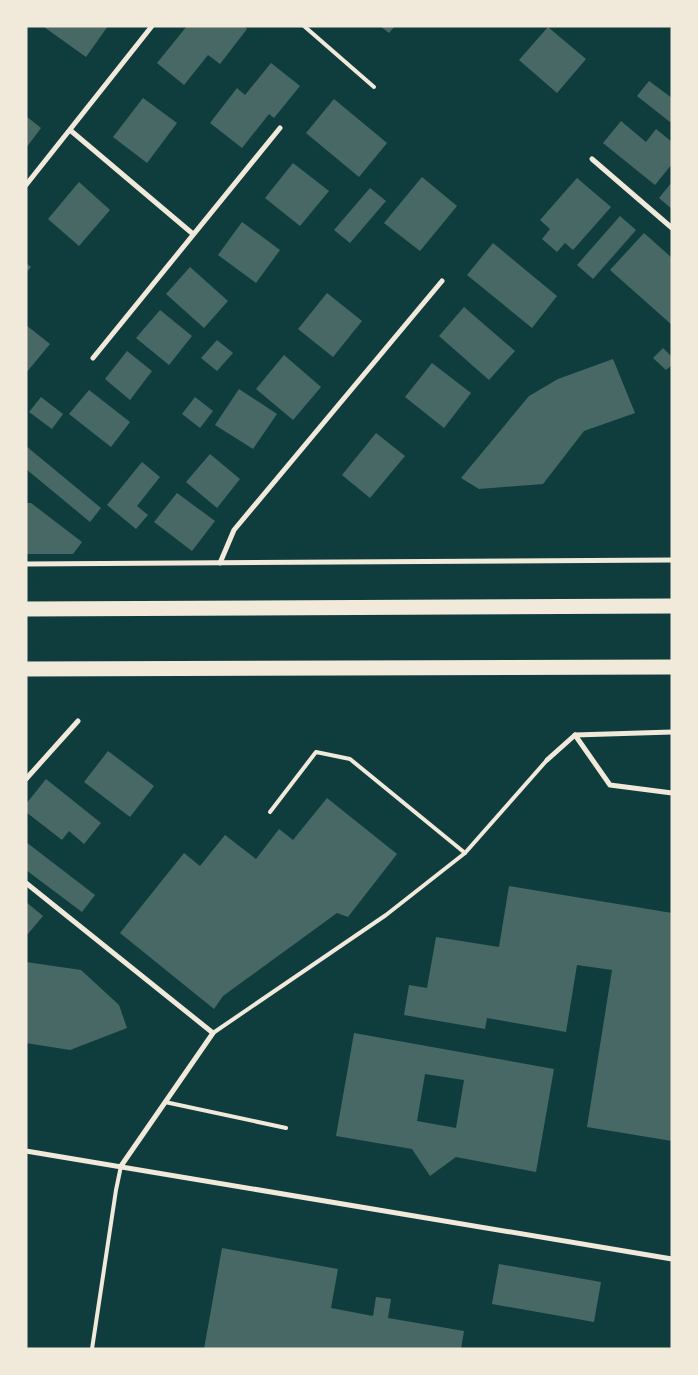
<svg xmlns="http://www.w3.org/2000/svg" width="698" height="1375" font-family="'Space Grotesk',sans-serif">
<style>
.building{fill:#486865;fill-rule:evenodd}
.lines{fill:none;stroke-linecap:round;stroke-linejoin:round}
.service{stroke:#f1e9da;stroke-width:4}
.minor{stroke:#f1e9da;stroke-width:5}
.motorway{stroke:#f1e9da;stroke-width:15}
</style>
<rect width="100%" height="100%" fill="#0f3d3e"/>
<!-- building -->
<g class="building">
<polygon points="45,26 108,26 86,57 44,27"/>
<polygon points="187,26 244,26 247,29 220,64 208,55 184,85 157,63"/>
<polygon points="380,26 395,26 389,33"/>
<polygon points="548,27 586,59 557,93 519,60"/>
<polygon points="271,63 300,86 274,118 269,114 242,148 210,123 237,88 245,95"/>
<polygon points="649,81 672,98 672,120 670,122 637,96"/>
<polygon points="143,98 177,123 147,163 113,137"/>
<polygon points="334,99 387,143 359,177 306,133"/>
<polygon points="26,116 41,128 26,148"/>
<polygon points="621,121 646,142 656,129 672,142 672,164 655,185 603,143"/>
<polygon points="293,163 329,191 300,226 265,198"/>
<polygon points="422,177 457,206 420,251 384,223"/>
<polygon points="577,178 611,207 573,250 565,243 557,252 542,239 550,229 540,220"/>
<polygon points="79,182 110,210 79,246 48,219"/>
<polygon points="672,182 672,209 659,198"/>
<polygon points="370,188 386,201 350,243 334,230"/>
<polygon points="620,216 636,230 593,279 577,265"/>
<polygon points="242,222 280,250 256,283 218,255"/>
<polygon points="644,233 672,258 672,325 610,270"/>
<polygon points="493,243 557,296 532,328 467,275"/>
<polygon points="26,263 31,267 26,273"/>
<polygon points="190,267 228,301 204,328 166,294"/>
<polygon points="327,293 362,321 333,357 298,329"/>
<polygon points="464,307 515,351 489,380 439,336"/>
<polygon points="160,310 192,336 169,365 136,338"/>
<polygon points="26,325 50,344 26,373"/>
<polygon points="217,340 233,353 217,371 201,358"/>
<polygon points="663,348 672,357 672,365 666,370 653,358"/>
<polygon points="127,351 152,371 130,400 105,379"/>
<polygon points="284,355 321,387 293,420 256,389"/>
<polygon points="613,359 635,413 584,431 543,484 479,489 461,478 529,396 558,379"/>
<polygon points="432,363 471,393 444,428 405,397"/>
<polygon points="239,389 277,414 253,449 215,425"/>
<polygon points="89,390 130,422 111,447 69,414"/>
<polygon points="41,397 63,414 52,429 29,412"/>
<polygon points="195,397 213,411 200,428 182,414"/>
<polygon points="376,433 405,456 370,498 342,475"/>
<polygon points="26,446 101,508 90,522 26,469"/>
<polygon points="210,454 240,479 217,508 186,482"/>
<polygon points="142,462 160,477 137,506 148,515 136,529 107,505"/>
<polygon points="177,493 215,521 192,551 154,522"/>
<polygon points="26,503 31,503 82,542 73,554 26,554"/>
<polygon points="108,751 154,786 130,817 84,782"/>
<polygon points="46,779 101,823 84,844 69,831 62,840 26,812 26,804"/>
<polygon points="327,798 397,854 348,917 337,913 223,996 214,1009 120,933 184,853 200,866 225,835 256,859 279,829 293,840"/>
<polygon points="26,842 95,895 82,912 26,870"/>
<polygon points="509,886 672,913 672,1141 587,1127 612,970 577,965 566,1032 487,1018 485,1029 404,1015 409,985 427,988 436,937 499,947"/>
<polygon points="26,902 43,916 27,935 26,934"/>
<polygon points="26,962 81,970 119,1005 127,1028 70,1050 26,1043"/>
<path d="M 354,1033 L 554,1069 L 536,1172 L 456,1157 L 430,1176 L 412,1149 L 336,1136 ZM 425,1074 L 464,1080 L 456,1128 L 417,1121 Z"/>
<polygon points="222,1248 338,1269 331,1308 373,1316 376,1297 391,1299 388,1318 464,1331 461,1349 204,1349"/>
<polygon points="499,1264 601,1282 594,1322 492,1304"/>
</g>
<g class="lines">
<!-- service -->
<g class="service">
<polyline points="304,26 374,87"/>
<polyline points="270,812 316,752 350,759 465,853"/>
<polyline points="213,1033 386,915 465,853 547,760"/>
<polyline points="165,1102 286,1128"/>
<polyline points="92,1349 116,1190 121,1166"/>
</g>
<!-- minor -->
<g class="minor">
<polyline points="70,130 193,234"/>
<polyline points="592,159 672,228"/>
<polyline points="26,185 152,26"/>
<polyline points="93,358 280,128"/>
<polyline points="220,563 234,530 442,281"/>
<polyline points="26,564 672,560"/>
<polyline points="575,735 610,785 672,793"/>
<polyline points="547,760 575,735 672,732"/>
<polyline points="26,779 78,721"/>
<polyline points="26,883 213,1033 121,1166"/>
<polyline points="26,1151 672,1259"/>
</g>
<!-- motorway -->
<g class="motorway">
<polyline points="26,609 672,606"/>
<polyline points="26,669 672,667"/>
</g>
</g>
<!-- border -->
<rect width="698" height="1375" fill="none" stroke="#f1e9da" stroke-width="55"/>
</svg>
